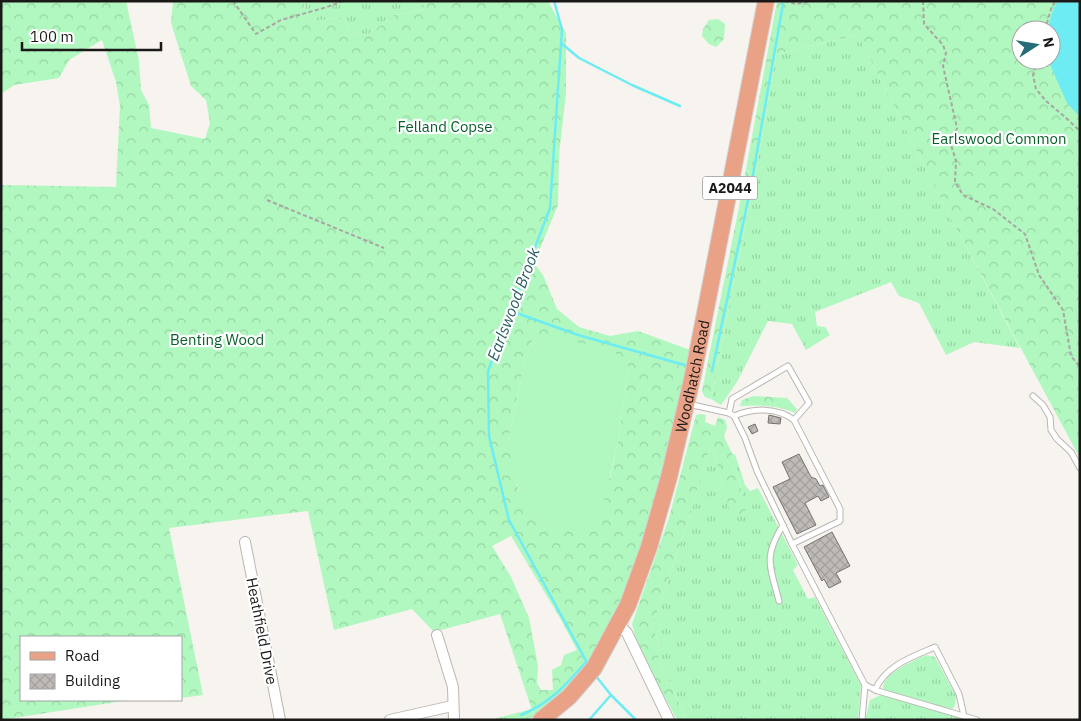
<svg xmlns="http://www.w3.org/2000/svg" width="1081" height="721" font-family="'IBM Plex Sans',sans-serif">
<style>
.grass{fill:url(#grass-tufts)}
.forest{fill:url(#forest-crowns);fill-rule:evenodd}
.pitch{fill:#b0f8bf}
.water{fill:#6eecf3}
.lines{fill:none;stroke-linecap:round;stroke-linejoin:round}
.stream{stroke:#6eecf3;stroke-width:2.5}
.building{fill:url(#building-cross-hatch);stroke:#75716e}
.service-casing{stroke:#bab6b2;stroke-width:7}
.minor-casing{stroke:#bab6b2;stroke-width:12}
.primary-casing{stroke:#d1d1d1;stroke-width:18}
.path{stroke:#a9a5a2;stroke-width:2;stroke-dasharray:4 2.5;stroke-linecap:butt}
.service{stroke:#fff;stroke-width:5}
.minor{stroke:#fff;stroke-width:10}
.primary{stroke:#eaa286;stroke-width:16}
.labels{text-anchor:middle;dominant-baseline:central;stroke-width:4.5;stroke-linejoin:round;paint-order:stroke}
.shield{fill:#fff;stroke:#5f5e5d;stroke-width:1}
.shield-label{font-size:14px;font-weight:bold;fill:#1b1918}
.park-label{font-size:15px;fill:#075f2a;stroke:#fff}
.street-label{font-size:15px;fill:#1b1918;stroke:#fff}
.water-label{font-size:16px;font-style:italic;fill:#2b6063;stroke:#fff}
</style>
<defs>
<pattern id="grass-tufts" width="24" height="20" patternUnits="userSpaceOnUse" patternTransform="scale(1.25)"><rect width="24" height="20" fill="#b0f8bf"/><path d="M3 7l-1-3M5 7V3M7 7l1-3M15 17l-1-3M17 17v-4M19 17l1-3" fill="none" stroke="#97d4a3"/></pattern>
<pattern id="forest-crowns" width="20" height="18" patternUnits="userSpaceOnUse" patternTransform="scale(1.25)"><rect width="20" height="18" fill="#b0f8bf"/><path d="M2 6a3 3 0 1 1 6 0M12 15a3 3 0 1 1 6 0" fill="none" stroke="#97d4a3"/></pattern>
<pattern id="building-cross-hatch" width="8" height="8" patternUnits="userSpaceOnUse" patternTransform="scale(1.25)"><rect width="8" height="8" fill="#bebab7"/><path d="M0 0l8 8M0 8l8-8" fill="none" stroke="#a39f9d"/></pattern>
</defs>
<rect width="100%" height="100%" fill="#f7f3ef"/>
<!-- grass -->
<g class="grass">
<polygon points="305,1 425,1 423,10 394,15 367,35 351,33 344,17 316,21 306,18 304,2"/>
<polygon points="858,35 950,217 1020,348 974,342 946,355 919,303 899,296 891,282 815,312 817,326 825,327 830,335 806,350 792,324 768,321 737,382 721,405 711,399 756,171 776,54"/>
<polygon points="710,446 713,450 731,514 742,492 733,455 735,454 745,485 750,491 758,488 798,565 793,570 808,599 815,597 861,685 858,720 687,720 657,654 659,642 652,627 688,521"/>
<path d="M 926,655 L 935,657 L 956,696 L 955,705 L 950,713 L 883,690 C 881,674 913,661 926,655 Z"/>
<polygon points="881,695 966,720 865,720 870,700"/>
<polygon points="532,709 534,716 527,720 490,720"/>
</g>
<!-- forest -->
<g class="forest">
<path d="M 1,1 L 126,1 L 139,61 L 141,90 L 149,105 L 151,128 L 205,139 L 210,123 L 206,100 L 191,86 L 171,23 L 173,1 L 305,1 L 304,3 L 306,18 L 316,21 L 344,17 L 351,33 L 367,35 L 394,15 L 423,10 L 425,1 L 548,1 L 566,33 L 566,93 L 559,155 L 558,205 L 534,263 L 543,275 L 557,309 L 579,327 L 610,336 L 638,331 L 693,351 L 637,571 L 613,627 L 577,680 L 534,716 L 500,614 L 434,632 L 412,609 L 334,630 L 308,511 L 169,528 L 203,695 L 181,698 L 181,637 L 21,637 L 21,700 L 129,700 L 1,720 L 1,184 L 2,185 L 116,187 L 120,106 L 116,82 L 102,40 L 69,60 L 59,78 L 14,85 L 1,94 ZM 533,339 L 605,348 L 628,364 L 619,437 L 610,478 L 554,528 L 532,512 L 518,488 L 508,441 L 525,361 ZM 511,536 L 560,618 L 577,650 L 564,655 L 561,665 L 552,670 L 553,690 L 541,690 L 537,683 L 538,666 L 529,618 L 511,577 L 492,546 Z"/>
<path d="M 777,1 L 1080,1 L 1080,458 L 950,217 L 858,35 L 776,54 L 756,171 L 711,399 L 705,397 L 702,391 L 738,212 ZM 1021,30 L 1051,30 L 1051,60 L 1021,60 Z"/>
<polygon points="718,19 725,24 724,39 716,47 709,44 702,36 703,29 709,20"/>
<path d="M 753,396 L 787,398 L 797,409 L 795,413 C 778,405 759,405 740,406 L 742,400 Z"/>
<path d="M 701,414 L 706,415 L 705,422 L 715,426 L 718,417 L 725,420 L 727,427 L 724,437 L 733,455 L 746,510 L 738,516 L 731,515 L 713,450 L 710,446 L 688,521 L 652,627 L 659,642 L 657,654 L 687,720 L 677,720 C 662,690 639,656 632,624 L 669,518 L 696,415 Z"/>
</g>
<!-- pitch -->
<polygon class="pitch" points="540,335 605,348 622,357 628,364 619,437 602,510 588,526 574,531 554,528 532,512 523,502 512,466 508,441 525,361 533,339"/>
<!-- water -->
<polygon class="water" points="1059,1 1080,1 1080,117 1067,103 1048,60 1051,60 1051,30 1047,30 1054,7"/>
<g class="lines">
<!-- stream -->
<g class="stream">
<polyline points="554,1 562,29 550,208 488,371 489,436 509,520 589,666"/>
<polyline points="561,43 579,58 632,85 680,106"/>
<polyline points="511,311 578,335 688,366"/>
<polyline points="712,371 751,186 783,4"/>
<polyline points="595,675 611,695 636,720"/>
<path d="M 521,715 C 550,703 565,686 586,662"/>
<polyline points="589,720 611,695"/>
</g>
</g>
<!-- building -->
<g class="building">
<polygon points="769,415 781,418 780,424 768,423"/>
<polygon points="755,424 758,431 752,434 748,427"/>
<polygon points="799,454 811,477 816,479 820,486 823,485 829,497 821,501 818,496 805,503 816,525 797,534 773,487 790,479 782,462"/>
<polygon points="832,532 850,566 836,573 841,582 829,588 824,579 822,581 804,547"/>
</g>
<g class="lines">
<defs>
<g id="service">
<polyline points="1033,396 1043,405 1050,417 1051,430 1057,439 1071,452 1080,468"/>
<polyline points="688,404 729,413 734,416 745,438 757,471 792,544 865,685 878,691 977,720"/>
<polyline points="729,413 732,399 788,366 809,403 794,420"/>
<path d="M 734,416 C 753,408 777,407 794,420 L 840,509 L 840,521 L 792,544"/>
<path d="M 779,601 C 770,566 763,557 783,525"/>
<path d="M 875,690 C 886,665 912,657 935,647 L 959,694 L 964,716"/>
<polyline points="862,720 865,685"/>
</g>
<g id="minor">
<polyline points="245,542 280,720"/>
<polyline points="619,624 627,633 669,720"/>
<polyline points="437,635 453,687 454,720"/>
<polyline points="390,720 452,706"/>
</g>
<g id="primary">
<path id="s1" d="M 541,720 L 569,697 L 594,668 L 628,605 L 649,547 L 669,477 L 693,375 L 766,1"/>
</g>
</defs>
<!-- service casing -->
<use href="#service" class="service-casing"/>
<!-- minor casing -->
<use href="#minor" class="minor-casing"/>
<!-- primary casing -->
<use href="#primary" class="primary-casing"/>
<!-- path -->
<g class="path">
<polyline points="233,1 256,34 281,20 327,7 343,1"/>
<polyline points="785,1 796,4 811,1"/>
<polyline points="923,1 924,24 943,45 946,53 943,66 957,128 951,145 956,161 955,182 963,195 993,209 1025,234 1039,275 1063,310 1071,356 1080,367"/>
<polyline points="1045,30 1051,9 1055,1"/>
<polyline points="1037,60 1033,75 1036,89 1046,101 1065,117 1080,131"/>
<polyline points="267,200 384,248"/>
</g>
<!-- service -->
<use href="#service" class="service"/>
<!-- minor -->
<use href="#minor" class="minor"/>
<!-- primary -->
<use href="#primary" class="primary"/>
</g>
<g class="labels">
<!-- shield labels -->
<rect class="shield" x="702.5" y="176.5" width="55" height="23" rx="4"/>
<g class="shield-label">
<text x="730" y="188">A2044</text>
</g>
<!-- park labels -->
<g class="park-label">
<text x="445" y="126">Felland Copse</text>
<text x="999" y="138">Earlswood Common</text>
<text x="217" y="339">Benting Wood</text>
</g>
<!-- street labels -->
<g class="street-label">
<text stroke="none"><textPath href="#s1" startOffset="384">Woodhatch Road</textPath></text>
<text transform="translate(262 631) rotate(79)">Heathfield Drive</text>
</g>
<!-- water labels -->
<g class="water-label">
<text transform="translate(513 304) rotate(-69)">Earlswood Brook</text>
</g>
</g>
<!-- border -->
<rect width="1081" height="721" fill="none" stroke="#1b1918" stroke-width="5"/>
<!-- legend -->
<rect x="20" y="636" width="162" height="65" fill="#ffffff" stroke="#a4a3a3"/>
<rect x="30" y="652" width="25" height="8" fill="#eaa286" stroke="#a4a3a3"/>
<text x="65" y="661" font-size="15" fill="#1b1918">Road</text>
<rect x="30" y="674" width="25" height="15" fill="url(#building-cross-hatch)" stroke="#a4a3a3"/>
<text x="65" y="686" font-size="15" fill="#1b1918">Building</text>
<!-- north arrow -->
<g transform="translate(1036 45) rotate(78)"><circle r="24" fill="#ffffff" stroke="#a4a3a3"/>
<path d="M0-4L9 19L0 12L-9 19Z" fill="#246d78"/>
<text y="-8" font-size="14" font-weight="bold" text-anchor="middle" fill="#1b1918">N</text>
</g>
<!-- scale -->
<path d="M22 42v8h139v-8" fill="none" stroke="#1b1918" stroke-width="2.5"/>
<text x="30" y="42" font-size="15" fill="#1b1918" stroke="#ffffff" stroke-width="4" paint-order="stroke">100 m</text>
</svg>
